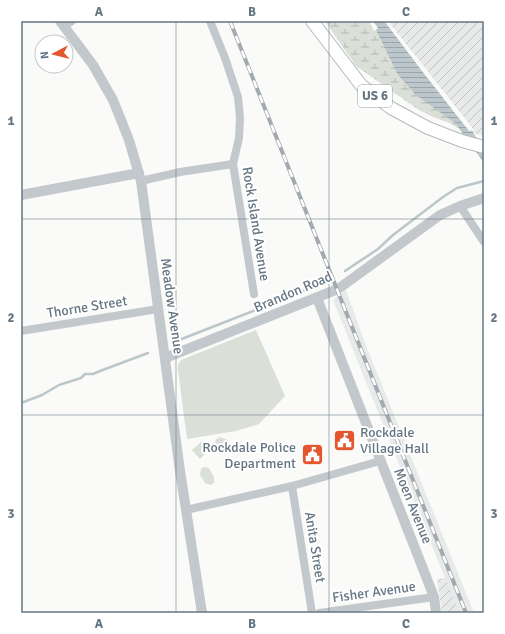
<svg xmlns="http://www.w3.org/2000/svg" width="505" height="634" font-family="Signika,sans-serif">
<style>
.built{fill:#e8e9e9}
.industrial{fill:url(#industrial-furrows)}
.wetland{fill:url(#wetland-marsh)}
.park{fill:#dadfd7}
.water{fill:url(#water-rules)}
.pier{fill:#fafaf8}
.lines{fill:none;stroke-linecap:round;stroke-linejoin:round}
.stream{stroke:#bbc7cb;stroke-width:2.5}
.primary-casing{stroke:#b5babe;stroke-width:14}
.minor{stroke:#c3c8cc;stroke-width:8}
.tertiary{stroke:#c3c8cc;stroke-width:10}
.primary{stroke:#fff;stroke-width:12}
.rail-casing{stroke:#a2aab0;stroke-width:4}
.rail{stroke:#fff;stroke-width:2.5;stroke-dasharray:8;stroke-linecap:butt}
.grid{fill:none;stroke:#657683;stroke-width:1;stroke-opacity:0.55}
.labels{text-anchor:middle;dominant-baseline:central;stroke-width:4;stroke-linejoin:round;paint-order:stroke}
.shield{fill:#fff;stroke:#939fa8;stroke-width:1}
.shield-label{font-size:13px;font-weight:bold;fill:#657683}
.street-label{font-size:14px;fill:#657683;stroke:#fff}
.poi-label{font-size:14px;fill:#657683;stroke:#fff;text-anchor:start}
.neatline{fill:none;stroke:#657683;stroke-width:1.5}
.grid-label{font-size:13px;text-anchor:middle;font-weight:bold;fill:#657683}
</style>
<defs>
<pattern id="industrial-furrows" width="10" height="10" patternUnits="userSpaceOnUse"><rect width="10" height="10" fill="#e8e9e9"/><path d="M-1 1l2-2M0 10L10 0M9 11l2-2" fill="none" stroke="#c0c1c2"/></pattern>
<pattern id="wetland-marsh" width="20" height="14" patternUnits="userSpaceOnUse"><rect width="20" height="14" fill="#dadfd7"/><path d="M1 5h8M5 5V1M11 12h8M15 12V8" fill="none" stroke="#b4b9b4"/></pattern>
<pattern id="water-rules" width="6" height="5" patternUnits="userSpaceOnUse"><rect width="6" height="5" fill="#bbc7cb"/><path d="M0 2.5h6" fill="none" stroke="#9ca6aa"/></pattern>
</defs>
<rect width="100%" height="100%" fill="#fafaf8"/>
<!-- built -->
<polygon class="built" points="346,290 365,343 474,613 459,613 333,300"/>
<!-- industrial -->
<g class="industrial">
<polygon points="383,21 484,21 484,136 474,133 471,130"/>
<polygon points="445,578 447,582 459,613 442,613 437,579"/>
</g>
<!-- wetland -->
<polygon class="wetland" points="325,21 369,21 374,31 379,28 394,32 459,129 452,124 433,117 419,110 356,66"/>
<!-- park -->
<g class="park">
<polygon points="256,330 285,396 259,424 236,431 187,439 178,370 178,365 181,360"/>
<polygon points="220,437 228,440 229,445 227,446 218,447 215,443 216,439"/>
<polygon points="202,441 210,449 200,459 192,450"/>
<polygon points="204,467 209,468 214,477 214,483 210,485 205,483 200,475 201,469"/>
</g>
<!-- water -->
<polygon class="water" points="373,21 383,21 385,23 386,22 470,127 484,151 484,163 455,123 416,95 398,75 376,30 378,28"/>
<!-- pier -->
<polygon class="pier" points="387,21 388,21 474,130 469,131 422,71 385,22"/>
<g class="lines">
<!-- stream -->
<g class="stream">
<polyline points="345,271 378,249 393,235 443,197 457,188 484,181"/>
<polyline points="174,342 299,293 328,279"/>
<polyline points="21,403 42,395 59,385 81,378 85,374 93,374 100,371 148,353"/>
</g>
<defs>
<polyline id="primary" points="312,21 361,85 391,108 428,128 462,141 484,147"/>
</defs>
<!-- primary casing -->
<use href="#primary" class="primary-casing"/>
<!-- minor -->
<g class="minor">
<polyline points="210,21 225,58 238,97 240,118 239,138 233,164 254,294"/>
<polyline points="65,26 72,21"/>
<polyline points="141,181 180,172 233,164"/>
<polyline points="460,206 484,242"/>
<polyline points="21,331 158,309"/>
<polyline points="292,486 312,613"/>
<polyline points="186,510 292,486 380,461"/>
<polyline points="319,613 434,597"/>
</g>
<!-- tertiary -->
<g class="tertiary">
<polyline points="60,21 93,65 113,100 129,140 141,181 180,471 202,613"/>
<polyline points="21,195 139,173"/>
<polyline points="317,298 427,579 434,597 436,613"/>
<polyline points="165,358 338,289 440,215 460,206 484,198"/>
</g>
<!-- primary -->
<use href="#primary" class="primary"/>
<defs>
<polyline id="rail" points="230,21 466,613"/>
</defs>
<!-- rail casing -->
<use href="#rail" class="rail-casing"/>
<!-- rail -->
<use href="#rail" class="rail"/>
</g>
<!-- grid -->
<path class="grid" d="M 176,21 L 176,613M 329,21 L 329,613M 21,219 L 484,219M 21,415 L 484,415"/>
<!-- icons -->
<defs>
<symbol id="civic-square" viewBox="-11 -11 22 22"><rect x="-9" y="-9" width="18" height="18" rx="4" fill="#e4572e" stroke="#fff"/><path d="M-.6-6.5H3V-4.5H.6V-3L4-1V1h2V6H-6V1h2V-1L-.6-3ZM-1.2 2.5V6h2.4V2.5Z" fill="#fff"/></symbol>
</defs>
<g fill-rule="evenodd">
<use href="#civic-square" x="332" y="428" width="25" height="25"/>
<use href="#civic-square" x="300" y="442" width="25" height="25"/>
</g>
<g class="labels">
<!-- shield labels -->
<rect class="shield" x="358" y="85" width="34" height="22" rx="3"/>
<g class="shield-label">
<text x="375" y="96">US 6</text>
</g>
<!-- street labels -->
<g class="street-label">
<text transform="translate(256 224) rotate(81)">Rock Island Avenue</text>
<text transform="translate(293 292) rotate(-23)">Brandon Road</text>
<text transform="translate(172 306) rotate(82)">Meadow Avenue</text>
<text transform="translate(87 307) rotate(-9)">Thorne Street</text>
<text transform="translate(413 506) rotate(68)">Moen Avenue</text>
<text transform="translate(315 547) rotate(81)">Anita Street</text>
<text transform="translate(374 592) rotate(-8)">Fisher Avenue</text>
</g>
<!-- poi labels -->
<g class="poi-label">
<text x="360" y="432">Rockdale<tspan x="360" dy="16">Village Hall</tspan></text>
<text x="296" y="447" text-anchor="end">Rockdale Police<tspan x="296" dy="16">Department</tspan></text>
</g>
</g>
<!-- border -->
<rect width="505" height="634" fill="none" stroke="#ffffff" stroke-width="44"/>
<!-- north arrow -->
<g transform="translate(54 54) rotate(263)"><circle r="19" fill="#ffffff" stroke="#c1c8cd"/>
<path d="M0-3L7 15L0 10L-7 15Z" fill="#e4572e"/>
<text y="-6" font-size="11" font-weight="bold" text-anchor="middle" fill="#657683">N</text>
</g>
<rect x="22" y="22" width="461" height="590" class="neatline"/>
<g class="grid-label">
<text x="99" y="16">A</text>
<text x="252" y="16">B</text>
<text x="406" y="16">C</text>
<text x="11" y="125">1</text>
<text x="494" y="125">1</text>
<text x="11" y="322">2</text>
<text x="494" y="322">2</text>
<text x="11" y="518">3</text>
<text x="494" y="518">3</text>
<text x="99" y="628">A</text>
<text x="252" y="628">B</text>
<text x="406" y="628">C</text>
</g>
</svg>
